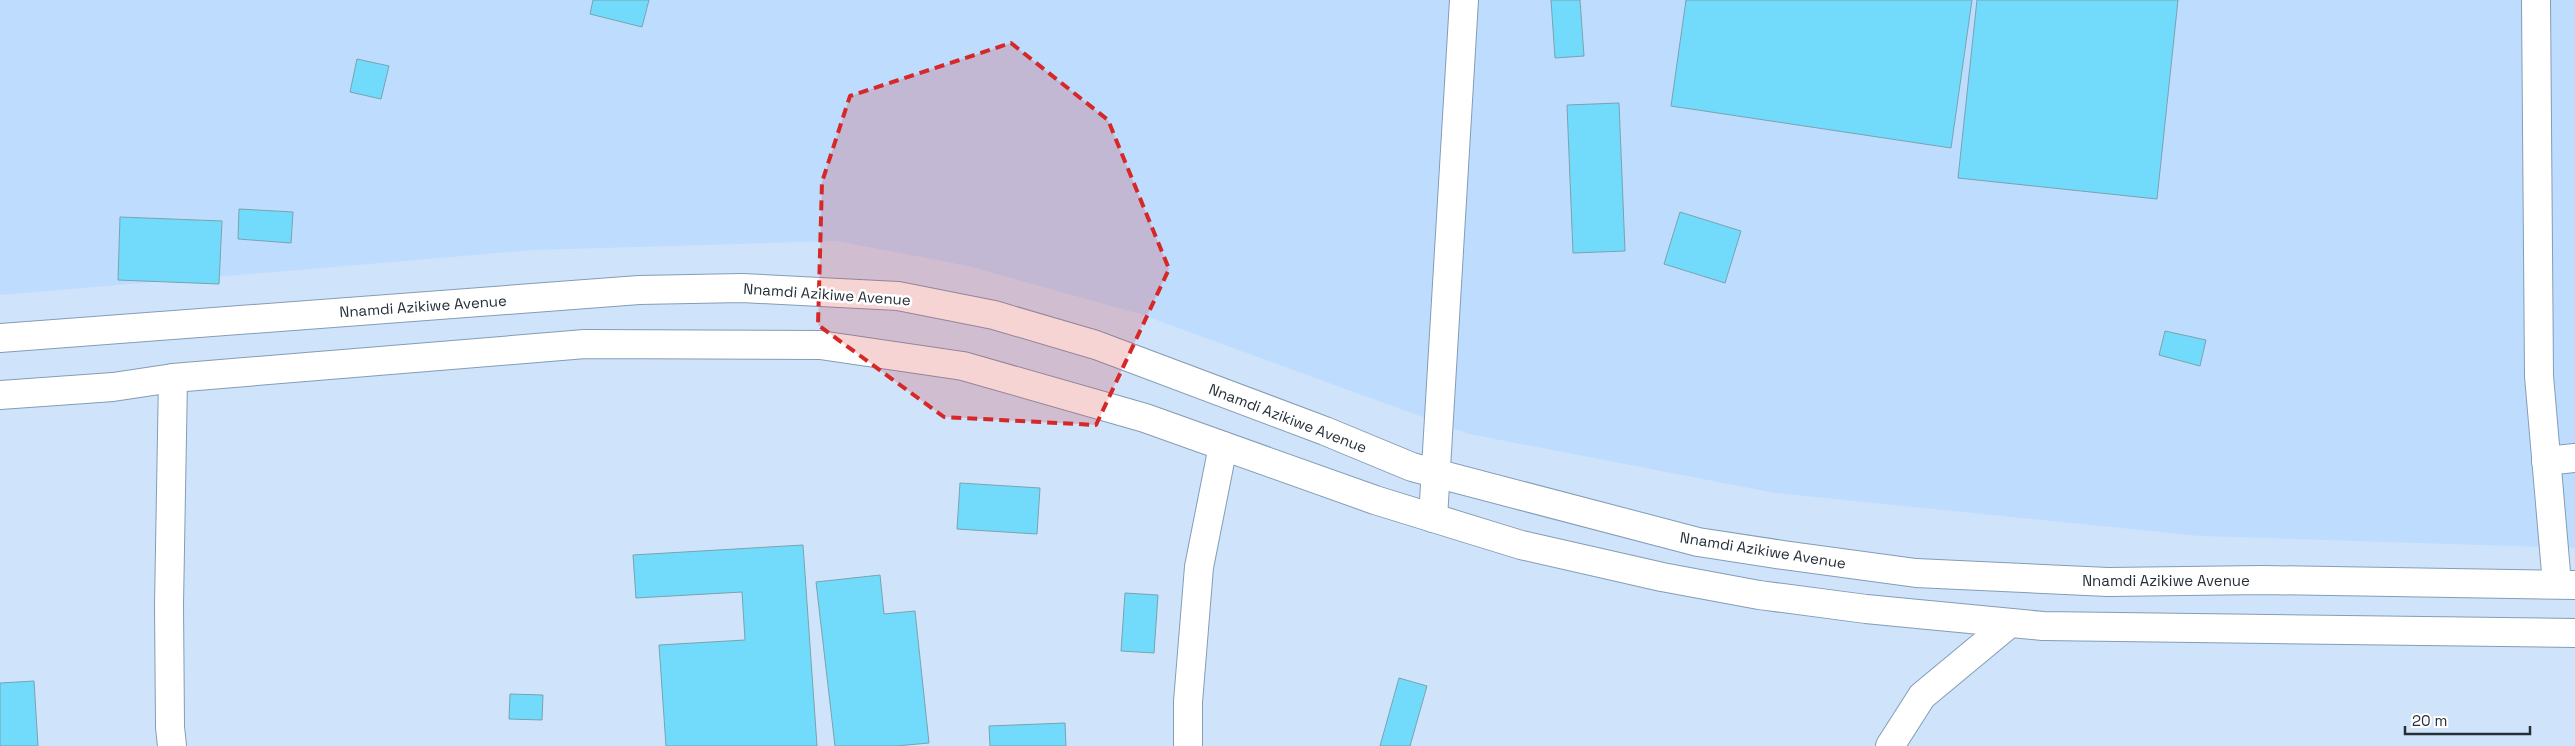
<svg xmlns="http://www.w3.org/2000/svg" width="2575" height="746" font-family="'Space Grotesk',sans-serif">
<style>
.built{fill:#beddfe}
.building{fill:#72dbfb;stroke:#7aa2af}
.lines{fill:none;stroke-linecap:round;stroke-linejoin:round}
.minor-casing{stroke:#849cb6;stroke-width:30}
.major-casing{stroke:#849cb6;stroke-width:30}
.minor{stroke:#fff;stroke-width:28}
.major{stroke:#fff;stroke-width:28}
.marked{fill:#d62828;fill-opacity:0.2;stroke:#d62828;stroke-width:4;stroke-dasharray:10 6;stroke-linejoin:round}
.labels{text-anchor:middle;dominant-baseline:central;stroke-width:5;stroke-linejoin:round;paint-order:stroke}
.street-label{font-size:15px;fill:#252f39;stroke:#fff}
</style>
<rect width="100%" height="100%" fill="#cfe4fa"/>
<!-- built -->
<polygon class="built" points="0,0 2575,0 2575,548 2200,536 1775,493 1469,434 1140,314 968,266 836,241 535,250 0,295"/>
<!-- building -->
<g class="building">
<polygon points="593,0 649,0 642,27 590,14"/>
<polygon points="1551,0 1580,0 1584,56 1555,58"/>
<polygon points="1686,0 1972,0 1951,148 1671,106"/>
<polygon points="1977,0 2178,0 2157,199 1958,178"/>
<polygon points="357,59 389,66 381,99 350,92"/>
<polygon points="1619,103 1625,251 1573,253 1567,105"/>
<polygon points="239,209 293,212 291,243 238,239"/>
<polygon points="1680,212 1741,231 1725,283 1664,264"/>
<polygon points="120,217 222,221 219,284 118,280"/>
<polygon points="2165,331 2206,340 2200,366 2159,355"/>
<polygon points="960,483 1040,488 1037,534 957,529"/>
<polygon points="803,545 817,746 666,746 659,645 745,640 742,592 636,598 633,555"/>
<polygon points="880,575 884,614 915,611 929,743 896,746 835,746 816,582"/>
<polygon points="1125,593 1158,595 1154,653 1121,651"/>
<polygon points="1399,678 1427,686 1410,746 1380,746"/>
<polygon points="34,681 38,746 0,746 0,683"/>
<polygon points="510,694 543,695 542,720 509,719"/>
<polygon points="1065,723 1066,746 990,746 989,726"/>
</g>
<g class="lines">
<defs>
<g id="minor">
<polyline points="2536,0 2539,376 2557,584"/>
<polyline points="2546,461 2575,458"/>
<polyline points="1433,518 1464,0"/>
<polyline points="172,746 170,727 169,605 173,378"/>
<polyline points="1188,746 1188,702 1199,567 1223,446"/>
<polyline points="1890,746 1922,696 2010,623"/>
</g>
<g id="major">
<polyline points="0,338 639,290 742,288 898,296 994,315 1096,345 1325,431 1412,467 1698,542 1783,555 1916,573 2108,582 2263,580 2575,585"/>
<polyline points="0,395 113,387 173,378 585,344 820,345 963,366 1145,418 1375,500 1521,545 1662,577 1759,595 1866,609 2043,626 2575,633"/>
</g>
</defs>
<!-- minor casing -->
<use href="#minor" class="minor-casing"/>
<!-- major casing -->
<use href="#major" class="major-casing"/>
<!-- minor -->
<use href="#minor" class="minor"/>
<!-- major -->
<use href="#major" class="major"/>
</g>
<!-- marked area -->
<path class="marked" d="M 1011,43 L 1108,120 L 1169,269 L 1096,425 L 944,417 L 818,325 L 822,182 L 850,96 Z"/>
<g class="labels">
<!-- street labels -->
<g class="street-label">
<text transform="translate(827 294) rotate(4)">Nnamdi Azikiwe Avenue</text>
<text transform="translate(423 306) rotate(-4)">Nnamdi Azikiwe Avenue</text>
<text transform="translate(1288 418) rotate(21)">Nnamdi Azikiwe Avenue</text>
<text transform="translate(1763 550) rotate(9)">Nnamdi Azikiwe Avenue</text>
<text x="2166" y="580">Nnamdi Azikiwe Avenue</text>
</g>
</g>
<!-- scale -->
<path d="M2405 726v8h125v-8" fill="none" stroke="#252f39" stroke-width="2.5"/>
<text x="2412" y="726" font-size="15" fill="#252f39" stroke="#ffffff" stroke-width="4" paint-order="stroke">20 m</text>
</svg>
